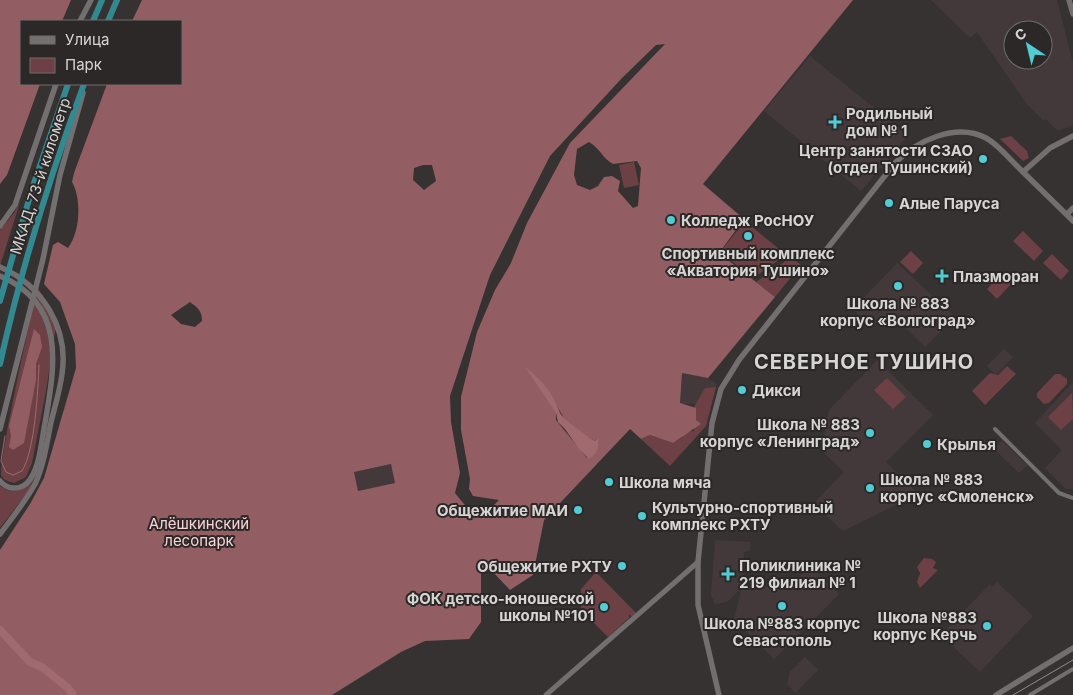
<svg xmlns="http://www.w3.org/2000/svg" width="1073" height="695" font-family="Inter,sans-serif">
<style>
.built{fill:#44393a;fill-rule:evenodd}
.green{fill:#6c4044}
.forest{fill:#935e63;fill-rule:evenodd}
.water{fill:#a06a6f}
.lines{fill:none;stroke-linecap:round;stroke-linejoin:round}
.stream{stroke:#a06a6f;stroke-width:1}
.river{stroke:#a06a6f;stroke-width:8}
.minor{stroke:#736e6f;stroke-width:4}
.tertiary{stroke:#736e6f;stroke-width:5}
.secondary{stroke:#736e6f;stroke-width:5.5}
.trunk{stroke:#328a90;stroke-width:6}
.tram{stroke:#908c8c;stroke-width:1}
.poi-dot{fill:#51ccd4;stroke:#2c2828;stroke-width:2}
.labels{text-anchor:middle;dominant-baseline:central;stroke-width:4;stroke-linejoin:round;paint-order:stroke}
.poi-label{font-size:15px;font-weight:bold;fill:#d7d4d4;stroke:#2c2828;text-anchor:start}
.street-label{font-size:15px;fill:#d7d4d4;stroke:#2c2828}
.park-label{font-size:15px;fill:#f8d4d7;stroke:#2c2828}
.district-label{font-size:20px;font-weight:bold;letter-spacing:1px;fill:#d7d4d4;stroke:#2c2828}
</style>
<rect width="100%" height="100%" fill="#363232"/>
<!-- built -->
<g class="built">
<path d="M 931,0 L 1057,0 L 1073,63 L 1073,125 L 1058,131 L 1046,119 L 1043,120 L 1026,103 L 977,32 L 970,38 ZM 1013,30 L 1043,30 L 1043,60 L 1013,60 Z"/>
<polygon points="810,56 905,133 903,136 905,139 861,191 764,111"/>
<polygon points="897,263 955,317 925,347 900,322 868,324 853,309"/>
<polygon points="1004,349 1013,357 996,375 987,366"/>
<polygon points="877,360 933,415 886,462 918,494 843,531 816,506 816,501 844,472 822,451 828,414 830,409"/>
<polygon points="682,372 708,378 717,384 716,387 705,388 703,404 680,404"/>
<polygon points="1073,382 1073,489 1066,489 1045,468 1062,450 1035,423"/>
<polygon points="1002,441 1027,465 1019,473 994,449"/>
<polygon points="391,464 395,483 358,491 354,472"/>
<polygon points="715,540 751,542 750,551 744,552 743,586 727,602 715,604 711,595"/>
<polygon points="811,566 839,594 774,659 734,619 741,590 746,587 790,585"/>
<polygon points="997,582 1033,616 980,672 941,635 990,584 992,587"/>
<polygon points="805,657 818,670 795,693 787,684 790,672"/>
</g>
<!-- green -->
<g class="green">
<polygon points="1011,136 1027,151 1029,158 1023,161 1000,139"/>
<polygon points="634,162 639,185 624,188 619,165"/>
<polygon points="20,202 0,266 0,230 14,213"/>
<polygon points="745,221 786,255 753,278 720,252"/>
<polygon points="1023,231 1043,251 1034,261 1013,241"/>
<polygon points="911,251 923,263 913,274 900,262"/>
<polygon points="1052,254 1069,271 1061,280 1043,263"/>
<polygon points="791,257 801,265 775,297 756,282"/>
<polygon points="1002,273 1013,282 997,299 987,289"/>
<path d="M 38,288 L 57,319 L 46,391 L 32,463 L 26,477 L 14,483 C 9,482 3,480 1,475 C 0,455 30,317 38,288 Z"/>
<polygon points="1007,366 1016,374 985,405 972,391 990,373 998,375"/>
<polygon points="1055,374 1060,374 1067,379 1067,384 1049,403 1044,404 1037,397 1037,393"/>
<polygon points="887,378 906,397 893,409 874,390"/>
<polygon points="716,387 706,426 670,466 641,439 650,435 673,443 681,438 686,432 694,431 696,420 694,407 705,388"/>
<polygon points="1072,393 1073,419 1061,430 1048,417"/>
<path d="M 36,475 L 27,493 L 0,528 L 0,486 C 17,498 26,487 36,475 Z"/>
<polygon points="924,558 932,559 936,562 933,568 938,570 920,588 917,582 920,573 917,567"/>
<polygon points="596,572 636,613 632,617 629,614 629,618 608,637 581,610 581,589"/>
</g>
<!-- forest -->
<g class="forest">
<polygon points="0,0 71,0 62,21 21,21 21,84 40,84 7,175 0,184"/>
<path d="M 142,0 L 853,0 L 703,184 L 744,219 L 719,253 L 775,297 L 708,378 L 682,373 L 680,403 L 696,408 L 696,420 L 701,424 L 673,443 L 650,435 L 641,439 L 630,429 L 544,520 L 533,575 L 510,590 L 489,568 L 481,574 L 481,622 L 469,639 L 425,641 L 401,652 L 332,695 L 0,695 L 0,550 L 30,504 L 44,478 L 76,368 L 75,344 L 60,302 L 44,284 L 53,245 L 58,242 L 68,248 C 80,232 82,199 72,182 L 74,173 L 107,84 L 181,84 L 181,21 L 132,21 ZM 665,44 L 570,143 L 527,223 L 511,263 L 495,290 L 477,332 L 461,397 L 461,430 L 470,479 L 469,489 L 473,496 L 499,500 L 492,507 L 472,514 L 455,493 L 460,473 L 451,422 L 450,396 L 490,275 L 550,156 L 622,78 L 656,45 ZM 589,142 C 600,148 602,158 613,164 L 637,161 L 641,168 L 638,206 L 633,208 L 618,191 L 620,181 L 612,176 L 604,177 L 598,186 L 590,190 L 577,185 L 574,175 L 577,149 ZM 423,165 L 432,165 L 436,181 L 424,190 L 413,180 L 414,168 ZM 190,302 C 198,308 202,311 202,321 L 195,327 L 181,324 L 171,315 ZM 543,383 L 564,418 L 582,434 L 595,441 L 597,439 L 598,442 L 587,458 L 556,420 L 556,413 ZM 391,464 L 395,483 L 358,491 L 354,472 Z"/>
<polygon points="34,329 40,335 42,347 36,364 36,380 24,443 13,450 9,447 11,436 9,426"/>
</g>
<!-- water -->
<path class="water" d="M 525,367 C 531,372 537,377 543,383 C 550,391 556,402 560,413 C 562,418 589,438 595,441 L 598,438 C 599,448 598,453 589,459 L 579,449 L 565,429 L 558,422 L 556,413 Z"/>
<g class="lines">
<!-- stream -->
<path class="stream" d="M 5,436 L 1,461 L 6,472 L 13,475 L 22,471 C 35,450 38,390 39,365"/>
<!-- river -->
<polyline class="river" points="0,630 30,662 42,667 68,688 73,695"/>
<!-- minor -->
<g class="minor">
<polyline points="995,429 1059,493 1073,498"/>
<polyline points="1030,695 1073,669"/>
</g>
<!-- tertiary -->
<polyline class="tertiary" points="546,695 698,562"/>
<!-- secondary -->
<g class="secondary">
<polyline points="1069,0 1073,14"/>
<polyline points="80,21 91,0"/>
<polyline points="1023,172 1050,148 1073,136"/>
<polyline points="1067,214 1073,208"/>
<polyline points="0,226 15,205 56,84"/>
<path d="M 0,267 C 42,285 69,328 62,374 C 60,390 55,406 51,422 C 47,442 44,465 35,484 C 25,502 12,518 0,534"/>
<path d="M 0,276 C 69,305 54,370 44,429 C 41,445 39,471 27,483 C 18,491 7,489 0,481"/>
<polyline points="0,429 43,259 60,175 83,93"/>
<path d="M 719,695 L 698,605 L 698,562 L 712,423 L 721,389 L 739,360 L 895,163 C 916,141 956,122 986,138 C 997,144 1006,155 1015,164 C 1034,183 1054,202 1073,221"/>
<polyline points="996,695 1073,648"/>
</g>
<!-- trunk -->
<g class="trunk">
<polyline points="93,21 102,0"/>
<polyline points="108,21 117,0"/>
<polyline points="0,301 32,189 68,84"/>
<path d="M 0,364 C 21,269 50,176 84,84"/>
</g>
<!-- tram -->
<polyline class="tram" points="1013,695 1073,660"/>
</g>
<!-- markers -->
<g class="poi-dot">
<path d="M832.5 114.5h5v5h5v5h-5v5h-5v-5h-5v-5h5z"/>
<circle cx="983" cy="159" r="5"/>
<circle cx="889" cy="203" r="5"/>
<circle cx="671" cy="220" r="5"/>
<circle cx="748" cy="236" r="5"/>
<path d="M939.5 268.5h5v5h5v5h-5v5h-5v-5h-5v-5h5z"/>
<circle cx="898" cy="286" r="5"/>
<circle cx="742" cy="390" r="5"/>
<circle cx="870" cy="433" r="5"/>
<circle cx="927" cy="444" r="5"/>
<circle cx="609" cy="482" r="5"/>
<circle cx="870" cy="488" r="5"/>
<circle cx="578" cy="510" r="5"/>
<circle cx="642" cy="516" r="5"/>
<circle cx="622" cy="566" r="5"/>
<path d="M725.5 566.5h5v5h5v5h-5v5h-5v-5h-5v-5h5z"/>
<circle cx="782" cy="606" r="5"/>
<circle cx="604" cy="607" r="5"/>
<circle cx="987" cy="626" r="5"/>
</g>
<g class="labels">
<!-- poi labels -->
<g class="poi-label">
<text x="846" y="113">Родильный<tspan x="846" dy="17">дом № 1</tspan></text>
<text x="973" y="150" text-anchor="end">Центр занятости СЗАО<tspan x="973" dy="17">(отдел Тушинский)</tspan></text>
<text x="899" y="203">Алые Паруса</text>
<text x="681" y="220">Колледж РосНОУ</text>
<text x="748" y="253" text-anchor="middle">Спортивный комплекс<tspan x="748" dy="17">«Акватория Тушино»</tspan></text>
<text x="953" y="276">Плазморан</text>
<text x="898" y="303" text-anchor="middle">Школа № 883<tspan x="898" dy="17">корпус «Волгоград»</tspan></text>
<text x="752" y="390">Дикси</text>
<text x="860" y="424" text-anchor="end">Школа № 883<tspan x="860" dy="17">корпус «Ленинград»</tspan></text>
<text x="937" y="444">Крылья</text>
<text x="880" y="479">Школа № 883<tspan x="880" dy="17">корпус «Смоленск»</tspan></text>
<text x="619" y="482">Школа мяча</text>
<text x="652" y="507">Культурно-спортивный<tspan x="652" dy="17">комплекс РХТУ</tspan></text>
<text x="568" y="510" text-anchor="end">Общежитие МАИ</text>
<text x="739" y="565">Поликлиника №<tspan x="739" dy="17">219 филиал № 1</tspan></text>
<text x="612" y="566" text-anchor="end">Общежитие РХТУ</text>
<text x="594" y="598" text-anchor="end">ФОК детско-юношеской<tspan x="594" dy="17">школы №101</tspan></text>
<text x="977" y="617" text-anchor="end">Школа №883<tspan x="977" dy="17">корпус Керчь</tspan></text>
<text x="782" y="623" text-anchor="middle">Школа №883 корпус<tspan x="782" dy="17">Севастополь</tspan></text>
</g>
<!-- street labels -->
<g class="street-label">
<text transform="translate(40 176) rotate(-72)">МКАД, 73-й километр</text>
</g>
<!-- park labels -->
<g class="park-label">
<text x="199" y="523">Алёшкинский<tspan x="199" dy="17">лесопарк</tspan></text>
</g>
<!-- district labels -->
<g class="district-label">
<text x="864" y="362">СЕВЕРНОЕ ТУШИНО</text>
</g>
</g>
<!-- legend -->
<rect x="20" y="20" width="162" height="65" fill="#2c2828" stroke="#706d6d"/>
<rect x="30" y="36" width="25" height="8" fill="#736e6f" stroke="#706d6d"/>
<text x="65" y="45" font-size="15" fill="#d7d4d4">Улица</text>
<rect x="30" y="58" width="25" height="15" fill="#6c4044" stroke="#706d6d"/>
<text x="65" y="70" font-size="15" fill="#d7d4d4">Парк</text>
<!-- north arrow -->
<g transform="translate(1028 45) rotate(325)"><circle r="24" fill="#2c2828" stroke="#706d6d"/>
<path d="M0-4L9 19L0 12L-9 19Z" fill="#51ccd4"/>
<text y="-8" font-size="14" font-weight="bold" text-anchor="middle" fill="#d7d4d4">С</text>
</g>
</svg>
